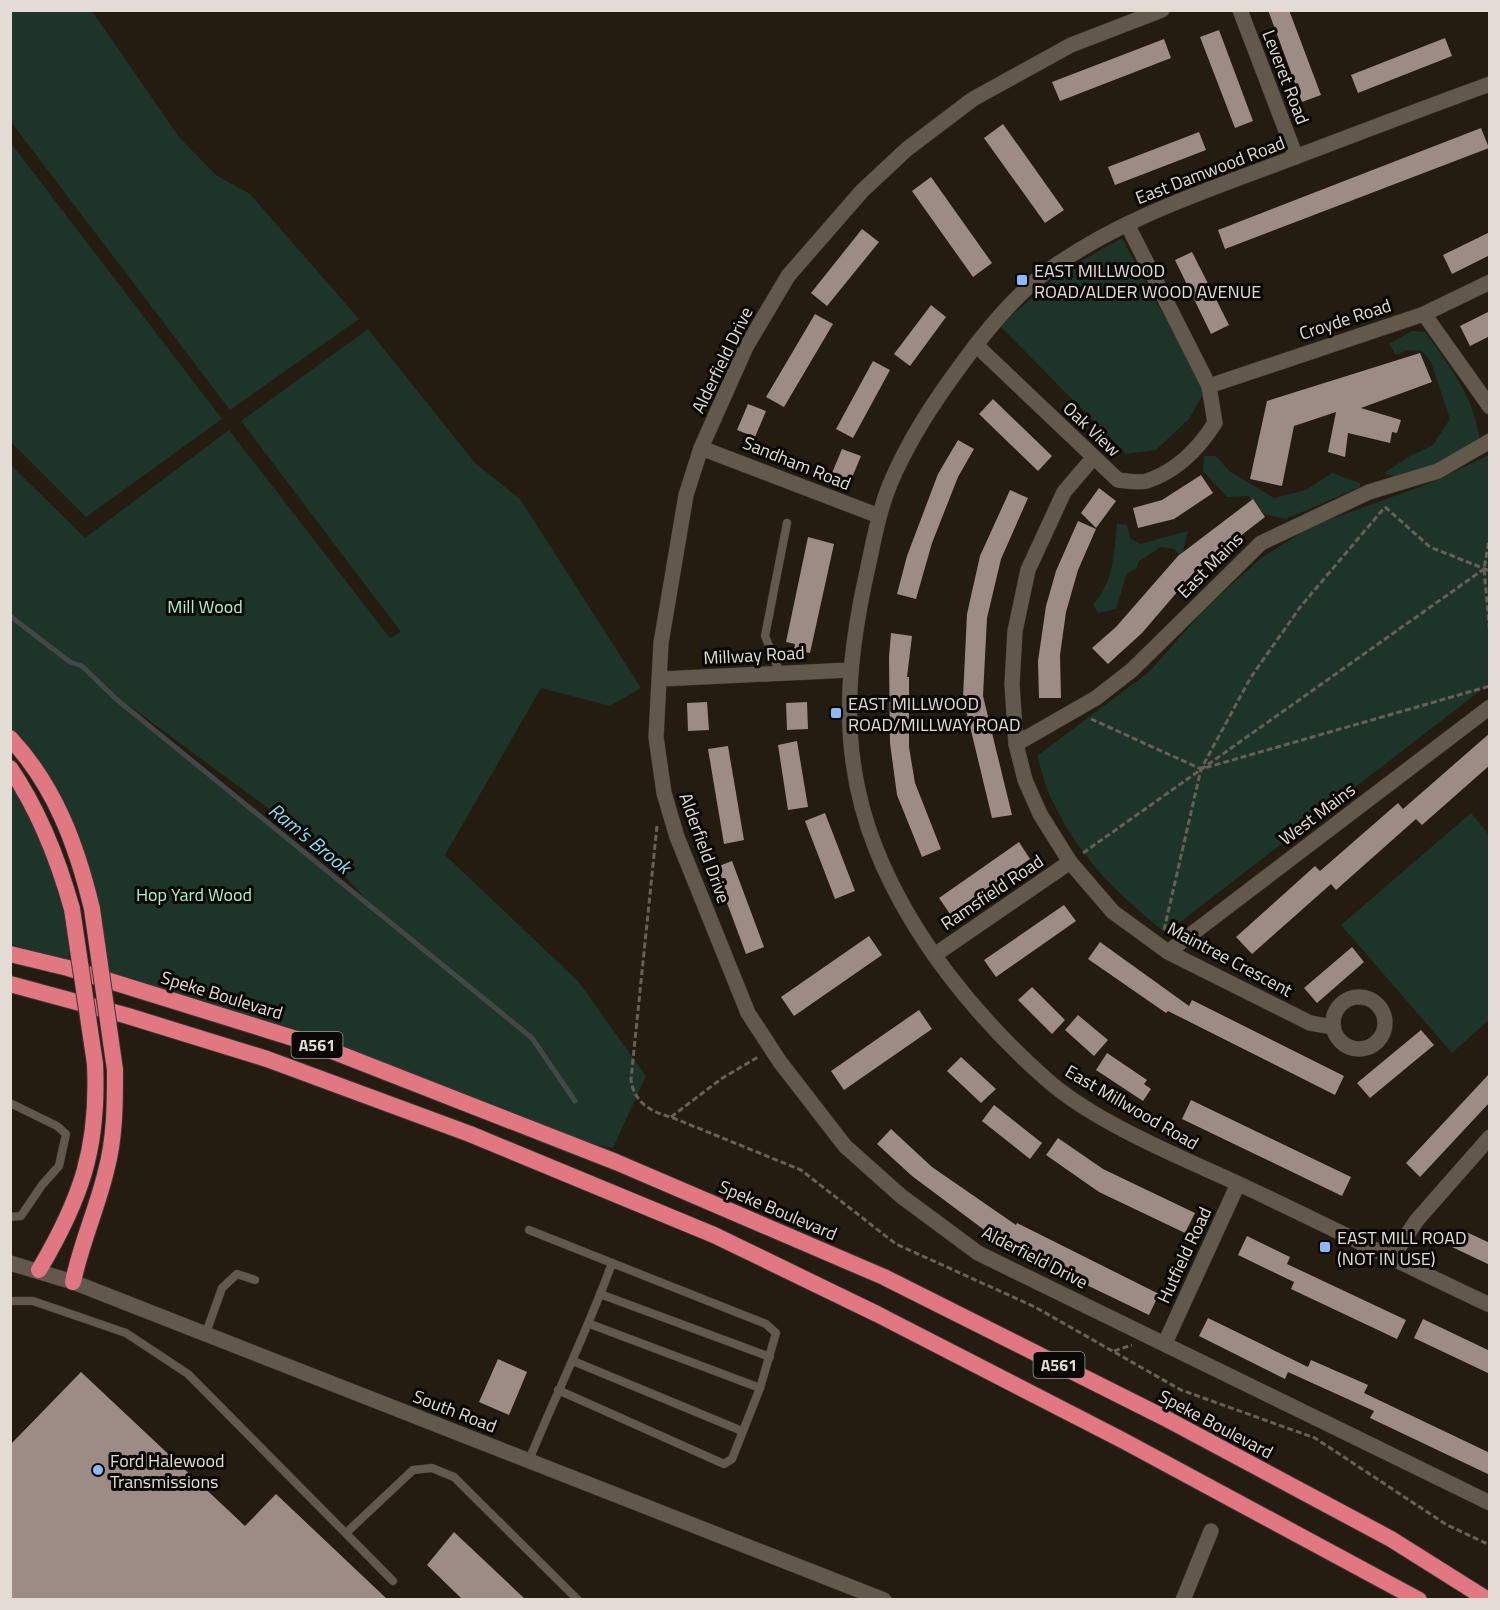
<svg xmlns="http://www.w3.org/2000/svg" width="1500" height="1610" font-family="'Titillium Web',sans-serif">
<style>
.green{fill:#1c3528;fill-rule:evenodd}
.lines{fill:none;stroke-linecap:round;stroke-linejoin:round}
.stream{stroke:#444747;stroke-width:5}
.building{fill:#9d8c85}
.service-casing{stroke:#3c3530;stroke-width:9}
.minor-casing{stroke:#3c3530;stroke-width:16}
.trunk-casing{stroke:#3c3530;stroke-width:18}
.path{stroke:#686057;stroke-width:3;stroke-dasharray:6 3;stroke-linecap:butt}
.service{stroke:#62584c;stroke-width:8}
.minor{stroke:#62584c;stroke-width:15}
.trunk{stroke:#e07781;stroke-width:16}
.trunk-bridge-casing{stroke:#3c3530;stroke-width:18;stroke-linecap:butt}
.trunk-bridge{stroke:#e07781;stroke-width:16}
.poi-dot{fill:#8db9fc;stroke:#0a0704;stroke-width:2}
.labels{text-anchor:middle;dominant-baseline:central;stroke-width:6;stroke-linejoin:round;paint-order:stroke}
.shield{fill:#0a0704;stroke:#a19c96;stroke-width:1.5}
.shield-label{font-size:16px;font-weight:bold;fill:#e2dcd5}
.street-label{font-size:18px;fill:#e2dcd5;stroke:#0a0704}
.poi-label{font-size:18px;fill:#e2dcd5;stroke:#0a0704;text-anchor:start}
.park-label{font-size:18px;fill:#a9f6ce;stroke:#0a0704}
.water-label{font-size:20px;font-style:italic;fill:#81ddf3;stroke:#0a0704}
</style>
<rect width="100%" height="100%" fill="#241b11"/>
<!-- green -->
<g class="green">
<polygon points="11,10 92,11 179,137 216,175 250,194 359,319 230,410 11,122"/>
<polygon points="10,142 222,419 86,517 11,442"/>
<polygon points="1122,238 1205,391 1189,419 1156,450 1126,454 1000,326 1060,273"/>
<path d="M 368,329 L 475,463 L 520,499 L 641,688 L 610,706 L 541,688 L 445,855 L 578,981 L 646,1076 L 613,1148 L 554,1136 L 102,971 L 81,865 L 11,738 L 11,465 L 85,538 L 229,430 L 390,638 L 401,632 L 241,421 ZM 109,691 L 310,839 L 376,910 L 115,698 Z"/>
<path d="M 1412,331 L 1425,332 C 1451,369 1475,397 1480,443 C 1456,456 1412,486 1384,473 L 1410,456 L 1433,445 L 1450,419 L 1431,362 L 1422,351 L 1407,350 L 1396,355 L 1389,344 Z"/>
<path d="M 1489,455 L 1489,684 L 1166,933 C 1119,896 1078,856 1052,800 C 1045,787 1042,771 1037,756 L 1149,672 L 1205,609 L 1261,558 L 1312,526 L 1430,483 Z"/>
<polygon points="1204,456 1216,456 1229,471 1274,498 1306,490 1332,473 1360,483 1360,487 1286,519 1264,514 1248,496 1227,497 1203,471"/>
<path d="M 1117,524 L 1127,525 L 1130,538 L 1140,544 L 1188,531 L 1183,551 L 1195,564 L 1191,568 L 1174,549 L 1161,547 L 1139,561 L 1136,569 L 1127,573 L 1116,609 L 1098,613 L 1093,604 C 1114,583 1114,552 1117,524 Z"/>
<polygon points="10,768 72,909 68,968 11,954"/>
<polygon points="1471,813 1489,835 1489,1020 1452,1053 1341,925"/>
</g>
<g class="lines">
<!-- stream -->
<polyline class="stream" points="10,616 70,662 82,666 115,698 532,1038 575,1101"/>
</g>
<!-- building -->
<g class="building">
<polygon points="1268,10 1289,10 1321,95 1302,102"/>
<polygon points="1219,30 1253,121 1235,128 1200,37"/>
<polygon points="1445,38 1452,56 1358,93 1351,75"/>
<polygon points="1164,39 1171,58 1060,101 1052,82"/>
<polygon points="1003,124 1064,210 1045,223 984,138"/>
<polygon points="1481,128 1489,148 1225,249 1218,230"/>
<polygon points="1199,132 1206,150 1115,185 1108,167"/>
<polygon points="931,177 992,263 973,277 912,191"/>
<polygon points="862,229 879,242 827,306 811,293"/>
<polygon points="1490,232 1490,255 1452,274 1443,255"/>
<polygon points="1192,252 1229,325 1211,334 1175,260"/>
<polygon points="931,305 946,317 910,366 894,354"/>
<polygon points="1490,311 1490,336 1470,346 1460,326"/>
<polygon points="815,314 833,324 784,407 766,397"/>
<polygon points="1420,353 1432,382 1361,408 1401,420 1397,433 1392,432 1390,443 1348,433 1345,457 1328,452 1336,412 1294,426 1282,486 1250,479 1267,401"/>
<polygon points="873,361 890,370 853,438 836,429"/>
<polygon points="993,399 1052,456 1038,471 979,414"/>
<polygon points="748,404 766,411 755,437 737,430"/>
<polygon points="958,440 974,449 958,477 932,543 916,599 897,594 907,556 938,474"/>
<polygon points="842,449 861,456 851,480 832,473"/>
<polygon points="1201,475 1213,493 1174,519 1138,528 1133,508 1162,500"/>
<polygon points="1099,488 1116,501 1096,528 1081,513"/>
<polygon points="1010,490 1028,498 1001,559 987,618 983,696 1012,815 992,818 963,697 967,614 980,556"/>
<polygon points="1253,499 1265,517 1196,570 1142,633 1108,664 1092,648 1116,627 1178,556"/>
<polygon points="1078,521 1096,529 1078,570 1066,612 1060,655 1061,698 1039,698 1038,661 1046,606 1056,571"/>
<polygon points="808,537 834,544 810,653 794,650 795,644 786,642"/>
<polygon points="891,633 912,636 907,677 909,677 909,747 915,783 941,849 922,857 897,795 890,743 889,657"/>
<polygon points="707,702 709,730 688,731 687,703"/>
<polygon points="807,702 808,729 787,730 786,703"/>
<polygon points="1490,733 1490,765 1422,825 1416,819 1336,890 1331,884 1252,954 1236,937 1315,866 1320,871 1398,803 1403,809"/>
<polygon points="797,741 808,807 788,810 778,745"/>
<polygon points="728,746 744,840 724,844 708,749"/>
<polygon points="825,813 855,891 835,899 805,821"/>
<polygon points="1019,842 1030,859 950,914 939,898"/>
<polygon points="732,861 764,947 746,954 714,868"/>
<polygon points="1064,905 1076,921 996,977 984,960"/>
<polygon points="869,936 882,955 794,1016 781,997"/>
<polygon points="1100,942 1189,1006 1192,1000 1344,1076 1335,1095 1168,1011 1166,1013 1088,959"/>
<polygon points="1352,947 1364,962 1317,1003 1304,988"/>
<polygon points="1032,987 1065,1020 1052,1034 1018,1000"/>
<polygon points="919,1010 932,1029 844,1090 831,1071"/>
<polygon points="1078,1015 1108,1040 1094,1056 1065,1030"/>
<polygon points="1421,1030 1434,1045 1370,1098 1357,1083"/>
<polygon points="1107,1053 1147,1080 1144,1084 1151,1089 1143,1101 1096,1070"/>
<polygon points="961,1057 996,1089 981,1103 947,1071"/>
<polygon points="1490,1073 1490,1102 1420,1177 1406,1163"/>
<polygon points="1191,1100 1351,1177 1342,1196 1182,1119"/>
<polygon points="994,1105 1042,1143 1030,1159 982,1121"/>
<polygon points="891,1129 932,1167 1016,1225 1017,1223 1159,1294 1149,1315 1043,1264 991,1235 912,1176 877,1144"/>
<polygon points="1058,1138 1103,1169 1195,1213 1185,1233 1099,1192 1046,1155"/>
<polygon points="1460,1229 1490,1243 1490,1265 1452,1247"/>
<polygon points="1247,1236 1290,1257 1287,1264 1406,1320 1397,1339 1291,1289 1294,1282 1238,1255"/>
<polygon points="1208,1318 1308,1367 1311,1360 1368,1385 1364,1393 1490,1453 1490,1475 1370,1418 1374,1411 1288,1372 1285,1379 1199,1336"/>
<polygon points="1423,1319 1490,1351 1490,1374 1414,1338"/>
<polygon points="498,1359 527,1372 509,1415 479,1402"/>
<polygon points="81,1372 245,1526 276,1494 387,1599 10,1599 10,1445"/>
<polygon points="454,1532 525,1599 462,1599 427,1565"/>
</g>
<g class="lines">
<defs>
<g id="service">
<polyline points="780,673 765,636 787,523"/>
<polyline points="10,1103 57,1126 66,1134 59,1166 42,1185 21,1216 10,1217"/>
<polyline points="529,1230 612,1263"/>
<polyline points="600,1294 770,1357"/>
<polyline points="10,1301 33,1301 126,1333 188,1374 393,1581"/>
<polyline points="590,1324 760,1388"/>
<polyline points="206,1333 222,1288 237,1274 255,1280"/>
<polyline points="573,1361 742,1431"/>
<path d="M 529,1460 C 556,1394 588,1330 612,1263 L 766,1324 L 776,1333 L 760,1388 L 732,1459 L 724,1464 L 558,1390"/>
<polyline points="346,1533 413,1470 432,1468 454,1477 578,1600"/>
</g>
<g id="minor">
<polyline points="1162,10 1071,45 973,99 907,149 862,191 788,276 746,347 701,448 686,495 661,643 656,737 664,793 677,837 748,1013 780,1062 845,1146 901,1196 978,1253 1490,1503"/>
<polyline points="1240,10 1296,157"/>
<path d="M 1490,84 C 1418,110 1346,138 1274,165 C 1196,194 1117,221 1049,270 C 1016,294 988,328 964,361 C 935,400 909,439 890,484 C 879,511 874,539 868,567 C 846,664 838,754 876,849 C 911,937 976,1017 1046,1079 C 1094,1122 1180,1157 1239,1184 C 1323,1223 1406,1266 1490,1305"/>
<polyline points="1424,314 1490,407"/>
<path d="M 976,345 L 1118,480 C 1127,481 1139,483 1147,481 C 1177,471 1199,448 1215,423 L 1209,386 L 1127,224"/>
<polyline points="1209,386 1424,314 1490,282"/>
<polyline points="701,448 879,516"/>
<polyline points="1093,458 1064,492 1028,570 1015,631 1012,684 1016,744 1025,780 1040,814 1070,862 1113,912 1168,952 1310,1023 1333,1027"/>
<polyline points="661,679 850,670"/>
<polyline points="1016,744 1096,698 1132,670 1261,543 1369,492 1438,471 1490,441"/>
<polyline points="1168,952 1490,707"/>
<polyline points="936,954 1070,862"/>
<circle cx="1359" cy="1023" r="26"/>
<polyline points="1391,1259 1417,1220 1490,1137"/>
<polyline points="10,1263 73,1282 884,1600"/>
<polyline points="1165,1343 1238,1184"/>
<polyline points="1183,1600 1211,1531"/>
</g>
<g id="trunk">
<path d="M 10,738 C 55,786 77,846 92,909"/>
<path d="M 10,768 C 40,812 58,859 72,909"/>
<polyline points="10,954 68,968 322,1047 616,1162 884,1277 1165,1418 1391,1539 1488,1600"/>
<polyline points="10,984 128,1016 267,1059 470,1134 714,1235 877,1314 1124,1441 1419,1600"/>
<path d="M 39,1270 C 81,1199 99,1148 95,1064"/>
<path d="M 73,1282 C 81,1243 97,1209 106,1171 C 115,1138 115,1104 115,1070"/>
</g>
</defs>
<!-- service casing -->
<use href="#service" class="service-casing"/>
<!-- minor casing -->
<use href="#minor" class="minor-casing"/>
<!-- trunk casing -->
<use href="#trunk" class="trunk-casing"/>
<!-- path -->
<g class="path">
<polyline points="1385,507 1430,547 1490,571"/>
<polyline points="1490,534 1484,569 1490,635"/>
<polyline points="1091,719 1201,769 1490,686"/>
<path d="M 657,826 L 631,1079 C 633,1101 650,1112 671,1117 L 801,1170 L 896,1244 L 1035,1307 L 1181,1390 L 1315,1438 L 1447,1525 L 1490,1545"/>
<polyline points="1083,853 1484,569"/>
<polyline points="1164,930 1201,769 1251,677 1301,606 1385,507"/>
<polyline points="671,1117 721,1079 758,1057"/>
<polyline points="1114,1351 1132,1345"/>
</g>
<!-- service -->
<use href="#service" class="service"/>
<!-- minor -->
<use href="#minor" class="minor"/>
<!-- trunk -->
<use href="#trunk" class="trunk"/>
<defs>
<g id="trunk-bridge">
<polyline points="72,909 95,1064"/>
<polyline points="92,909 115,1070"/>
</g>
</defs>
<!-- trunk-bridge casing -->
<use href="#trunk-bridge" class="trunk-bridge-casing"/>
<!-- trunk-bridge -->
<use href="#trunk-bridge" class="trunk-bridge"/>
</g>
<!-- markers -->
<g class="poi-dot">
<rect x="1016" y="274" width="12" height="12" rx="3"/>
<rect x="830" y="707" width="12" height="12" rx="3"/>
<rect x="1319" y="1241" width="12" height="12" rx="3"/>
<circle cx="98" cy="1470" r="6"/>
</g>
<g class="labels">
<!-- shield labels -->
<g class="shield">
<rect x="291.5" y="1032" width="51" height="26" rx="4.5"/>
<rect x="1033.5" y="1352" width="51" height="26" rx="4.5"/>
</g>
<g class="shield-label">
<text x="317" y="1045">A561</text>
<text x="1059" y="1365">A561</text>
</g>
<!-- street labels -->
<g class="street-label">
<text transform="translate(1286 77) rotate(69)">Leveret Road</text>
<text transform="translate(1210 170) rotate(-21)">East Damwood Road</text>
<text transform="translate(1345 319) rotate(-18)">Croyde Road</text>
<text transform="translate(722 360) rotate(-64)">Alderfield Drive</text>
<text transform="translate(1092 429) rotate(43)">Oak View</text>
<text transform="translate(797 463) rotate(22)">Sandham Road</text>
<text transform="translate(1210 565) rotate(-45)">East Mains</text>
<text transform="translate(754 655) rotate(-3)">Millway Road</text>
<text transform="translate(1317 814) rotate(-37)">West Mains</text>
<text transform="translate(705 848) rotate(70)">Alderfield Drive</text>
<text transform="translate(992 892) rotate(-34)">Ramsfield Road</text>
<text transform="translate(1230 959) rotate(28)">Maintree Crescent</text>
<text transform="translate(222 995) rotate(17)">Speke Boulevard</text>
<text transform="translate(1132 1107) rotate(30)">East Millwood Road</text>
<text transform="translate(778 1210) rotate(23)">Speke Boulevard</text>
<text transform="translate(1184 1255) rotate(-65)">Hutfield Road</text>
<text transform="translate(1035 1257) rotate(27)">Alderfield Drive</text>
<text transform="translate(455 1411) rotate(21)">South Road</text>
<text transform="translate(1216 1424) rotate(28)">Speke Boulevard</text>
</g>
<!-- poi labels -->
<g class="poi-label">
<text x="1034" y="270">EAST MILLWOOD<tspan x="1034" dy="21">ROAD/ALDER WOOD AVENUE</tspan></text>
<text x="848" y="703">EAST MILLWOOD<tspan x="848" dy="21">ROAD/MILLWAY ROAD</tspan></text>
<text x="1337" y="1237">EAST MILL ROAD<tspan x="1337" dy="21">(NOT IN USE)</tspan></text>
<text x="110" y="1460">Ford Halewood<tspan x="110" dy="21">Transmissions</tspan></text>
</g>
<!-- park labels -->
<g class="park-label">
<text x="205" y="606">Mill Wood</text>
<text x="194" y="894">Hop Yard Wood</text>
</g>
<!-- water labels -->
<g class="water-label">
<text transform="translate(310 838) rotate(39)">Ram's Brook</text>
</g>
</g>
<!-- border -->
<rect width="1500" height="1610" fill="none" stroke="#e2dcd5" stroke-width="24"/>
</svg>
